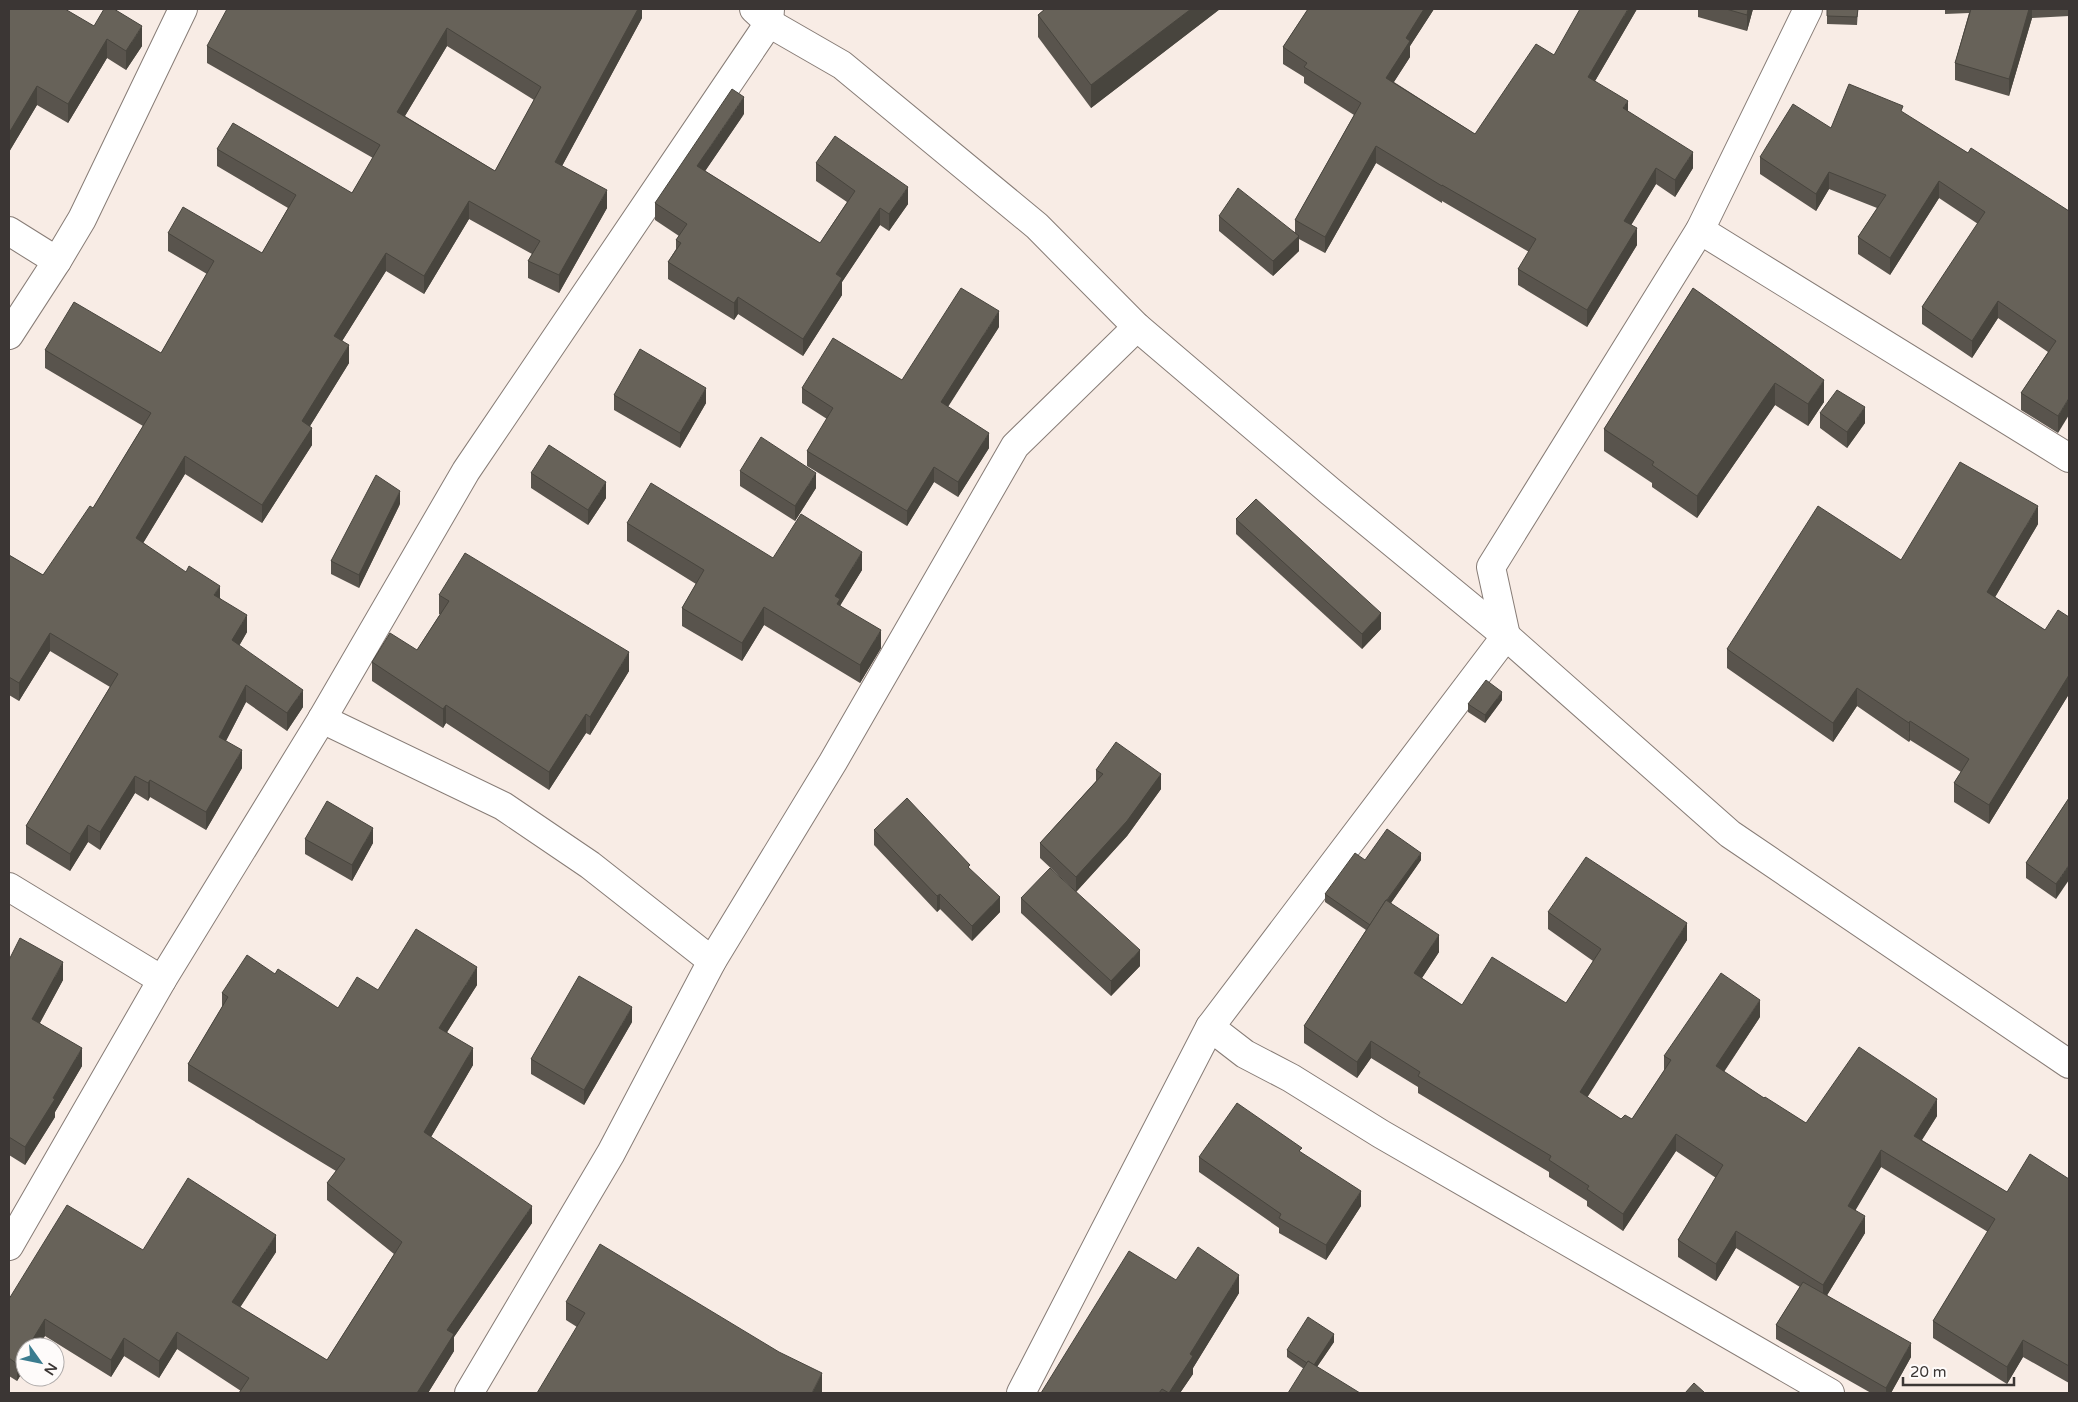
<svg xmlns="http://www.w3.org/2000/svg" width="2078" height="1402" font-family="'Varela Round',sans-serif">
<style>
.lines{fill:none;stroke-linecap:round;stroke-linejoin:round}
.street-casing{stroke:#877c76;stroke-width:30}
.street{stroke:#fff;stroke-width:28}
.wall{fill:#59544d;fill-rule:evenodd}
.shaded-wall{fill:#48453e}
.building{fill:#676259;stroke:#48453e;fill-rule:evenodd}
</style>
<rect width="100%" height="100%" fill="#f8ece5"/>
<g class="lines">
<defs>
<g id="street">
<polyline points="754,9 769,23 842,65 1037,226 1137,327 1331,492 1506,636 1730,834 2069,1064"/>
<polyline points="1700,230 2069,458"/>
<polyline points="9,231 57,261"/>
<polyline points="9,335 57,261 82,219 183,9"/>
<polyline points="322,719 503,806 590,865 712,961"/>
<polyline points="9,887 162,980"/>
<polyline points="1210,1027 1245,1054 1291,1078 1381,1134 1830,1393"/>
<polyline points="9,1246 162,980 322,719 466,471 769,23 770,9"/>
<polyline points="469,1393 611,1153 712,961 833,762 1015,446 1137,327"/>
<polyline points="1021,1393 1210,1027 1506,636 1491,567 1700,230 1808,9"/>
</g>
</defs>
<!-- street casing -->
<use href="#street" class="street-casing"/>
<!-- street -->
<use href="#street" class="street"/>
</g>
<!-- wall -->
<g class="wall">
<polygon points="9,9 94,26 142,46 126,70 107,58 68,123 37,105 9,152"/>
<path d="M 642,9 L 642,18 L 562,166 L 607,208 L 559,293 L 528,278 L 528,261 L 532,254 L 469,219 L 424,294 L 386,271 L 342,341 L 349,363 L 310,426 L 312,445 L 262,523 L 185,474 L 143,543 L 220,598 L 247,632 L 239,646 L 303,707 L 287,731 L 246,702 L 226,741 L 242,768 L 206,830 L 150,797 L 148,801 L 135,793 L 100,850 L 88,842 L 70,871 L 26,844 L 26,826 L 110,687 L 50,651 L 19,701 L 9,695 L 9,555 L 43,575 L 93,508 L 143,426 L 45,368 L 45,350 L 161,353 L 207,274 L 168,251 L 168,233 L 262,253 L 288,208 L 217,166 L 217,149 L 352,193 L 373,158 L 207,63 L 207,46 ZM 447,46 L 534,100 L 495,171 L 405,116 Z"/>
<polygon points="1045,9 1220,9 1091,108 1038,37 1038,15"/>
<polygon points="1306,9 1434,9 1410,46 1410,57 1394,82 1475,134 1554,55 1637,9 1595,81 1628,111 1693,168 1675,197 1656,184 1631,225 1637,245 1587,327 1518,285 1518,269 1529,252 1442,201 1442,203 1376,163 1325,253 1299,239 1299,251 1273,276 1219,231 1219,216 1295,232 1295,220 1354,115 1304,83 1304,77 1283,64 1283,47 1308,9"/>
<polygon points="1698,9 1753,9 1747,31 1698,17"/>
<polygon points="1827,9 1858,9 1857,25 1827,24"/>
<polygon points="1945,9 2069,9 2069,16 2032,18 2009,96 1955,80 1955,63 1969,13 1945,14"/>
<polygon points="1903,113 1968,153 2069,211 2058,433 2021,410 2021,393 2048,352 1998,318 1972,358 1922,324 1922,307 1978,224 1939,198 1890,275 1858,254 1858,237 1877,208 1829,189 1816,211 1760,174 1760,157 1831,128"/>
<polygon points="744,114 705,171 820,243 847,202 816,181 816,163 908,204 889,231 880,225 842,282 842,295 803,356 738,314 734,320 668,279 668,262 676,249 676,240 679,236 655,220 655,203"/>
<polygon points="1693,288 1824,402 1808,426 1775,405 1697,518 1652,487 1652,483 1604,451 1604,429"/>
<polygon points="999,327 948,407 989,448 958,497 934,482 907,526 807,466 807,451 827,419 802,403 802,388 902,380"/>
<polygon points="614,395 706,403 680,448 614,410"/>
<polygon points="1820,413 1865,423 1847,448 1820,428"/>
<polygon points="740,471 816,488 795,521 740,486"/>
<polygon points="531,473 606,498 588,525 531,488"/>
<polygon points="400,504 359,588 331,574 331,561"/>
<polygon points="1236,519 1381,629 1362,649 1236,534"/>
<polygon points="627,523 773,558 862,570 840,605 881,648 860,683 764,625 742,661 682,626 682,608 696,584 627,541"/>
<polygon points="2038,524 1995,597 2045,630 2069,617 2069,694 1989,824 1954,802 1954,783 1961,772 1910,740 1909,742 1857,706 1833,742 1727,668 1727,649 1901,560"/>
<polygon points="439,595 629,671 590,735 586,733 549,790 446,723 443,728 372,681 372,662 417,650 440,614 439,614"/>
<polygon points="1502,700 1485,723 1468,712 1468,704"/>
<polygon points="1096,770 1161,789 1127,836 1076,892 1140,966 1111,996 1021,913 1021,898 1074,890 1040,858 1040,843 1096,781"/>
<polygon points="2069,798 2056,899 2026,878 2026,863"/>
<polygon points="874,830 1000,912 972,941 940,909 937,912 874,845"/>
<polygon points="305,839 373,843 352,881 305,854"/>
<polygon points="1365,860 1421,860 1391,903 1439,952 1422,978 1462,1005 1566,1003 1593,961 1548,929 1548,912 1687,940 1587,1097 1621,1119 1632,1119 1664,1071 1664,1056 1760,1017 1724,1072 1764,1098 1806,1123 1937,1116 1922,1140 2007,1192 2069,1179 2069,1383 2023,1357 2007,1384 1933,1338 1933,1321 1988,1232 1881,1167 1855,1210 1865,1233 1827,1295 1911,1357 1891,1393 1871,1393 1776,1339 1776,1325 1800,1287 1736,1248 1716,1281 1678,1257 1678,1240 1716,1178 1676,1151 1623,1231 1587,1206 1587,1201 1549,1177 1549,1172 1418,1093 1418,1087 1371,1058 1357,1078 1304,1043 1304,1026 1366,930 1325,902 1325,894"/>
<polygon points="9,960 63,980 40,1023 82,1066 55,1112 55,1117 25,1165 9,1155"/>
<polygon points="275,974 338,1008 378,990 477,985 447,1032 473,1065 431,1137 532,1223 454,1337 454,1351 428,1393 239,1393 241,1391 177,1349 159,1378 124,1356 111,1377 45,1336 25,1347 25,1368 17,1381 9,1376 9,1299 143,1250 276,1252 240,1307 327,1360 394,1254 327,1200 327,1183 336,1171 188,1081 188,1064 222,1007 222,993"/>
<polygon points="632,1022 584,1105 531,1074 531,1059"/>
<polygon points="1302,1153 1361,1206 1326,1260 1279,1233 1279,1228 1199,1172 1199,1157"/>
<polygon points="1176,1280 1239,1293 1193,1368 1193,1374 1180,1393 1041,1393"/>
<polygon points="566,1302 822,1392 577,1327 566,1320"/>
<polygon points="1334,1342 1317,1367 1304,1369 1287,1357 1287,1350"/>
</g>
<!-- shaded-wall -->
<g class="shaded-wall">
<polygon points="638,9 642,9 642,18 555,179 555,162"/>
<polygon points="1191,9 1220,9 1091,108 1091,85"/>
<polygon points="1424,9 1434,9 1410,46 1410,57 1386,94 1386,78 1406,38"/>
<polygon points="1628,9 1637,9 1588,93 1588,77"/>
<polygon points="1748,9 1753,9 1747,31 1747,15"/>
<polygon points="2029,9 2032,9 2032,18 2009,96 2009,79"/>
<polygon points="142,26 142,46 126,70 126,51"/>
<polygon points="447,28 447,46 397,129 397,112"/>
<polygon points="107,39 107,58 68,123 68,104"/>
<polygon points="37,86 37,105 9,152 9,133"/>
<polygon points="744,97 744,114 697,183 697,166"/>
<polygon points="1628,101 1628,118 1623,108"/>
<polygon points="1376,146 1376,163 1325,253 1325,237"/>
<polygon points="1693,152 1693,168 1675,197 1675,180"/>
<polygon points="1656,168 1656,184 1624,237 1624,221"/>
<polygon points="1829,172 1829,189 1816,211 1816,194"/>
<polygon points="1939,181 1939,198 1890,275 1890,258"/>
<polygon points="908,187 908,204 889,231 889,214"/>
<polygon points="607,190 607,208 559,293 559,275"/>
<polygon points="469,201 469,219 424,294 424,276"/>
<polygon points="880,208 880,225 842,282 842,295 803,356 803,339 836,274"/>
<polygon points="1637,228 1637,245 1587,327 1587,310"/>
<polygon points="1299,236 1299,251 1273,276 1273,261"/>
<polygon points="386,253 386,271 334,354 334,336"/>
<polygon points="738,297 738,314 734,320 734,303"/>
<polygon points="1998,301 1998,318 1972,358 1972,341"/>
<polygon points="999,311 999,327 941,417 941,402"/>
<polygon points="349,345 349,363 302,439 302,421"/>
<polygon points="1824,380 1824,402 1808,426 1808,404"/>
<polygon points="1775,383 1775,405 1697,518 1697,496"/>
<polygon points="706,388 706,403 680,448 680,433"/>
<polygon points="2069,398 2069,415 2058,433 2058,416"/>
<polygon points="1865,407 1865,423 1847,448 1847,432"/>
<polygon points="312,428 312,445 262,523 262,505"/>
<polygon points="989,433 989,448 958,497 958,482"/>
<polygon points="185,456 185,474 136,555 136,538"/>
<polygon points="934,467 934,482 907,526 907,511"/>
<polygon points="816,473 816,488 795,521 795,506"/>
<polygon points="606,482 606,498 588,525 588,510"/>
<polygon points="400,491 400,504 359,588 359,575"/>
<polygon points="2038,506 2038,524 1987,611 1987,592"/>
<polygon points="862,552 862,570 840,606 840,617 835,596"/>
<polygon points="220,586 220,603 214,595"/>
<polygon points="764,607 764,625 742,661 742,643"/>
<polygon points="1381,613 1381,629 1362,649 1362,634"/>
<polygon points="247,615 247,632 232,658 232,640"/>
<polygon points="881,630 881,648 860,683 860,665"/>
<polygon points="50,633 50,651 19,701 19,683"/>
<polygon points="629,652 629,671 590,735 590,717"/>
<polygon points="2069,675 2069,694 1989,824 1989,805"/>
<polygon points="246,685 246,702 219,754 219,737"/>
<polygon points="1857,688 1857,706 1833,742 1833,723"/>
<polygon points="303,690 303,707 287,731 287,713"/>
<polygon points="1502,692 1502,700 1485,723 1485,715"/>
<polygon points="446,705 446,723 443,728 443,709"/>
<polygon points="586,714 586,733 549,790 549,772"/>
<polygon points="1910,721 1910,740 1909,742 1909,723"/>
<polygon points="242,750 242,768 206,830 206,812"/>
<polygon points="1161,774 1161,789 1127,836 1076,892 1076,877"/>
<polygon points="135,776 135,793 100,850 100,832"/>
<polygon points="150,780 150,797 148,801 148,783"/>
<polygon points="88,825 88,842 70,871 70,854"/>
<polygon points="373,828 373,843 352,881 352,865"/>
<polygon points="1421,853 1421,860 1370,933 1370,925"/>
<polygon points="2069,865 2069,880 2056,899 2056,884"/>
<polygon points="940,894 940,909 937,912 937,896"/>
<polygon points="1000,897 1000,912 972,941 972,926"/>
<polygon points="1687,923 1687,940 1580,1109 1580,1092"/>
<polygon points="1439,935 1439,952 1414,990 1414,973"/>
<polygon points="1140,950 1140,966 1111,996 1111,981"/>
<polygon points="63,962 63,980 32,1037 32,1019"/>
<polygon points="477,967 477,985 439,1045 439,1028"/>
<polygon points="1760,1000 1760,1017 1716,1083 1716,1066"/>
<polygon points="632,1007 632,1022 584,1105 584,1090"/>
<polygon points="1371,1041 1371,1058 1357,1078 1357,1062"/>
<polygon points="82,1048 82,1066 55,1112 55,1117 25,1165 25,1147"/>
<polygon points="473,1048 473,1065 424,1149 424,1132"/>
<polygon points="1937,1099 1937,1116 1914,1152 1914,1136"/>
<polygon points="1676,1134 1676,1151 1623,1231 1623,1214"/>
<polygon points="1881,1150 1881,1167 1848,1223 1848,1206"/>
<polygon points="1361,1191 1361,1206 1326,1260 1326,1245"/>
<polygon points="532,1206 532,1223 454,1337 454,1351 428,1393 417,1393 447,1330"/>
<polygon points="1865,1216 1865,1233 1823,1302 1823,1285"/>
<polygon points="1736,1231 1736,1248 1716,1281 1716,1264"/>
<polygon points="276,1235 276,1252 232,1320 232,1302"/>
<polygon points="1239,1275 1239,1293 1193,1368 1193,1374 1180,1393 1169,1393 1190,1354"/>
<polygon points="45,1319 45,1336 38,1347 28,1347"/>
<polygon points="177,1332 177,1349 159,1378 159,1361"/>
<polygon points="1334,1334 1334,1342 1312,1374 1312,1367"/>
<polygon points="124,1338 124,1356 111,1377 111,1360"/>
<polygon points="2023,1340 2023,1357 2007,1384 2007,1367"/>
<polygon points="1911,1343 1911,1357 1891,1393 1886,1393 1886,1388"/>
<polygon points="25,1351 25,1368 17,1381 17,1364"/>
<polygon points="822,1373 822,1392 821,1393 812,1393"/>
</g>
<!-- building -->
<g class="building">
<polygon points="9,9 65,9 94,26 104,9 114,9 142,26 126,51 107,39 68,104 37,86 9,133"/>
<path d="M 227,9 L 638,9 L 555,162 L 607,190 L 559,275 L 528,261 L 540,241 L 469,201 L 424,276 L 386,253 L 334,336 L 349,345 L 302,421 L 312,428 L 262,505 L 185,456 L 136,538 L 186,572 L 189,566 L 220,586 L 214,595 L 247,615 L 232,640 L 303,690 L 287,713 L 246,685 L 219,737 L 242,750 L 206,812 L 150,780 L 148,783 L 135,776 L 100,832 L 88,825 L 70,854 L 26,826 L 118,674 L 50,633 L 19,683 L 9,677 L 9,555 L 43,575 L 90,506 L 93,508 L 151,413 L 45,350 L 74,302 L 161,353 L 214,261 L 168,233 L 183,207 L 262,253 L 296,195 L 217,149 L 233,123 L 352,193 L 380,145 L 207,46 ZM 447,28 L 541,87 L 495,171 L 397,112 Z"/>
<polygon points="1045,9 1191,9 1091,85 1038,15"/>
<polygon points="1308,9 1424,9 1406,38 1410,41 1386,78 1475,134 1536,44 1554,55 1580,9 1628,9 1588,77 1628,101 1623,108 1693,152 1675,180 1656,168 1624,221 1637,228 1587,310 1518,269 1536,239 1442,185 1442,186 1376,146 1325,237 1295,220 1361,103 1304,67 1307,63 1283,47"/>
<polygon points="1726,9 1748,9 1747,15"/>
<polygon points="1827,9 1858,9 1857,17 1827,16"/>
<polygon points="1971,9 2029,9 2009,79 1955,63"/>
<polygon points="1849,84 1903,106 1901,111 1968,153 1971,148 2069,211 2069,398 2058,416 2021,393 2056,341 1998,301 1972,341 1922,307 1985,212 1939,181 1890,258 1858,237 1886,195 1829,172 1816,194 1760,157 1793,104 1831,128"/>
<polygon points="732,89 744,97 697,166 820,243 855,191 816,163 835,136 908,187 889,214 880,208 836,274 842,278 803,339 738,297 734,303 668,262 681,243 676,240 687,224 655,203"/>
<polygon points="1238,188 1299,236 1273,261 1219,216"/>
<polygon points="961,288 999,311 941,402 989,433 958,482 934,467 907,511 807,451 833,408 802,388 833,338 902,380"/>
<polygon points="1693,288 1824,380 1808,404 1775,383 1697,496 1652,465 1654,462 1604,429"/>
<polygon points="640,349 706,388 680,433 614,395"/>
<polygon points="1837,390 1865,407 1847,432 1820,413"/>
<polygon points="761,437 816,473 795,506 740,471"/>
<polygon points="549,445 606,482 588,510 531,473"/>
<polygon points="1960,462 2038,506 1987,592 2045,630 2058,610 2069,617 2069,675 1989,805 1954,783 1969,759 1910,721 1909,723 1857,688 1833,723 1727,649 1818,506 1901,560"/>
<polygon points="376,475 400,491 359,575 331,561"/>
<polygon points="651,483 773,558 801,514 862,552 835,596 840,599 837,604 881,630 860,665 764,607 742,643 682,608 704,570 627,523"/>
<polygon points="1256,499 1381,613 1362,634 1236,519"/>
<polygon points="465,553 629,652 590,717 586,714 549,772 446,705 443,709 372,662 390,633 417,650 449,601 439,595"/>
<polygon points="1486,680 1502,692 1485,715 1468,704"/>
<polygon points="1116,742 1161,774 1127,821 1076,877 1040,843 1103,774 1096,770"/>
<polygon points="907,798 970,865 968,867 1000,897 972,926 940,894 937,896 874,830"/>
<polygon points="2069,798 2069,865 2056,884 2026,863"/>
<polygon points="327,801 373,828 352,865 305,839"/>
<polygon points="1387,829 1421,853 1387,900 1386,900 1370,925 1325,894 1355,853 1365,860"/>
<polygon points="1586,857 1687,923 1580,1092 1621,1119 1625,1115 1632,1119 1671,1060 1664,1056 1721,973 1760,1000 1716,1066 1764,1098 1765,1097 1806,1123 1859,1047 1937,1099 1914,1136 2007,1192 2030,1154 2069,1179 2069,1366 2023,1340 2007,1367 1933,1321 1995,1219 1881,1150 1848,1206 1865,1216 1823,1285 1736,1231 1716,1264 1678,1240 1723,1165 1676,1134 1623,1214 1587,1189 1589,1186 1549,1160 1551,1156 1418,1076 1420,1072 1371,1041 1357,1062 1304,1026 1386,900 1439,935 1414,973 1462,1005 1492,957 1566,1003 1601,949 1548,912"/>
<polygon points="1050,868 1140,950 1111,981 1021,898"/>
<polygon points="416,929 477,967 439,1028 473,1048 424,1132 532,1206 447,1330 454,1334 417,1393 239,1393 249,1378 177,1332 159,1361 124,1338 111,1360 45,1319 28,1347 25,1347 25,1351 17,1364 9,1358 9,1299 67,1205 143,1250 188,1178 276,1235 232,1302 327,1360 402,1242 327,1183 345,1159 188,1064 228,997 222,993 247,955 275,974 278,969 338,1008 357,977 378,990"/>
<polygon points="20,938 63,962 32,1019 82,1048 53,1098 55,1099 25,1147 9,1137 9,960"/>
<polygon points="579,976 632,1007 584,1090 531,1059"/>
<polygon points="1237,1103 1302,1148 1299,1151 1361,1191 1326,1245 1279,1218 1281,1214 1199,1157"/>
<polygon points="600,1244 779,1352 822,1373 812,1393 537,1393 585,1313 566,1302"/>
<polygon points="1198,1247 1239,1275 1190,1354 1193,1356 1169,1393 1162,1389 1159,1393 1041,1393 1129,1251 1176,1280"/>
<polygon points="1803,1282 1911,1343 1886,1388 1776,1325"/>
<polygon points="1308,1317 1334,1334 1314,1365 1308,1361 1307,1363 1287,1350"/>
<polygon points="1308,1361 1360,1393 1288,1393"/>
<polygon points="1694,1383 1705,1393 1685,1393"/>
</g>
<!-- border -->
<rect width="2078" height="1402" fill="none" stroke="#3b3634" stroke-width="20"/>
<!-- north arrow -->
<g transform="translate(40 1362) rotate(123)"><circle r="24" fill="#fefbfa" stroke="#b0acab"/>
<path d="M0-4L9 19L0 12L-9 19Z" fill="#3b7c8f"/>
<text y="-8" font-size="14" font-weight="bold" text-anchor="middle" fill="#3b3634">N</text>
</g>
<!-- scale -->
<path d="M1903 1377v8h111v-8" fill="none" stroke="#3b3634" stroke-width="2.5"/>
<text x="1910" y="1377" font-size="15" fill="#3b3634" stroke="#fefbfa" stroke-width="4" paint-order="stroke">20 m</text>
</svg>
